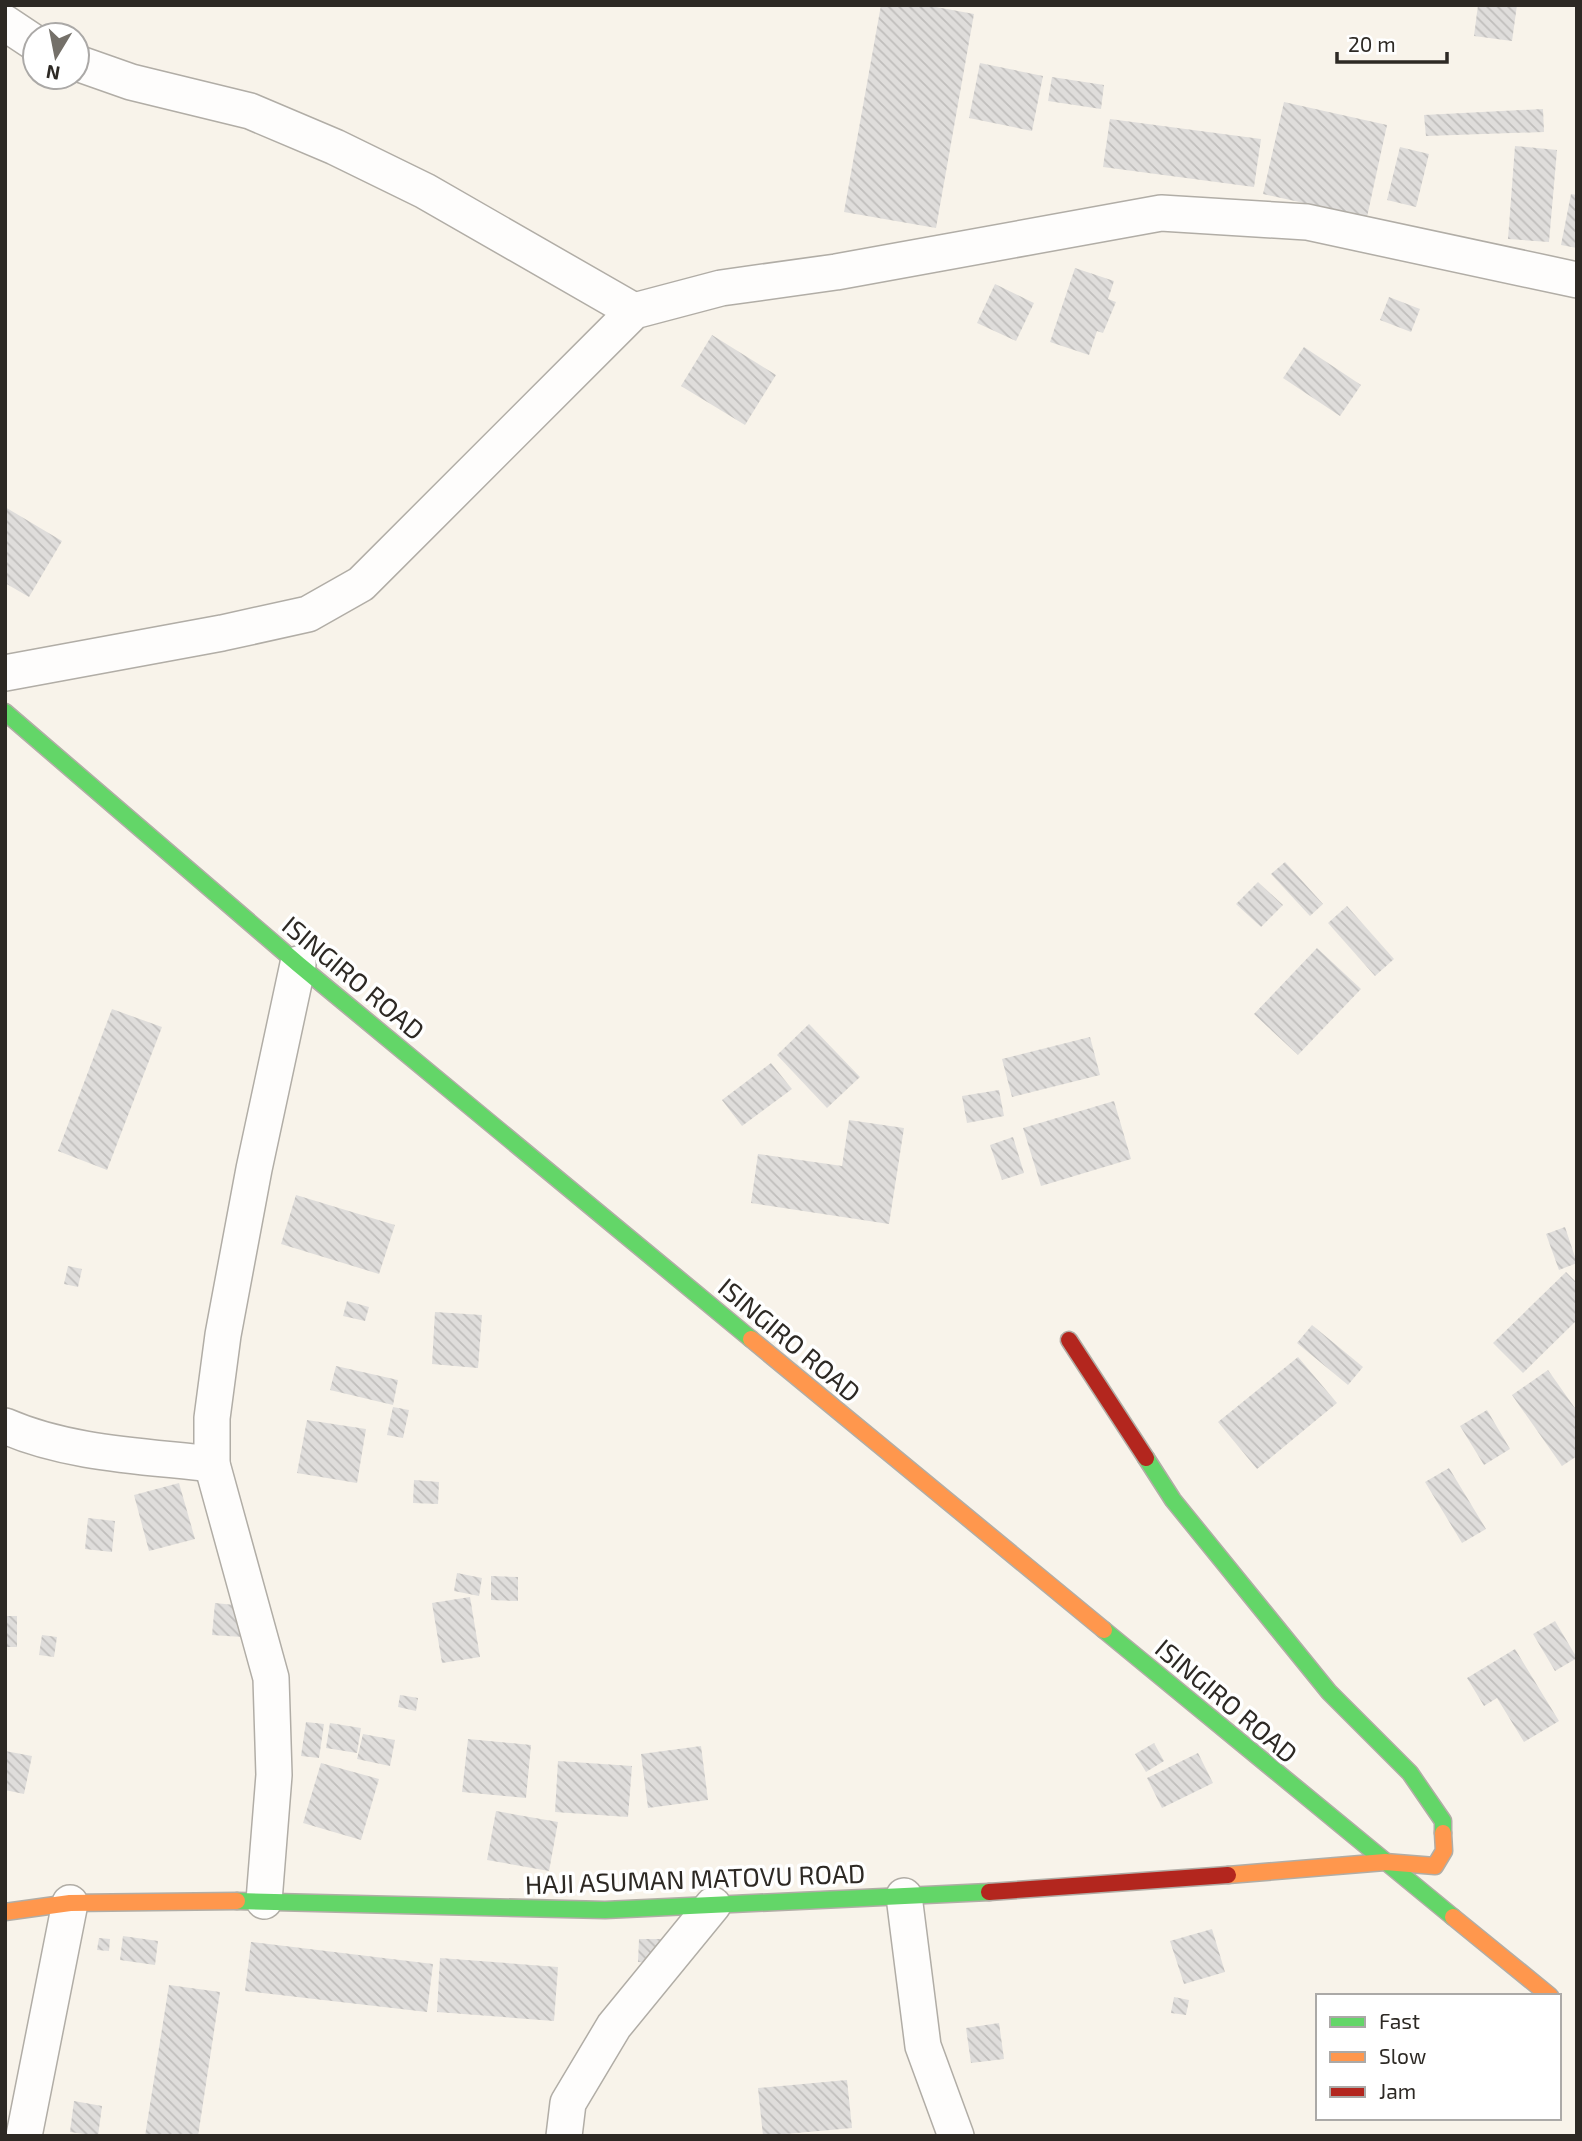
<svg xmlns="http://www.w3.org/2000/svg" width="1582" height="2141" font-family="'Exo 2',sans-serif">
<style>
.building{fill:url(#building-back-hatch)}
.lines{fill:none;stroke-linecap:round;stroke-linejoin:round}
.street-casing{stroke:#b1ada6;stroke-width:38}
.fast-casing{stroke:#b1ada6;stroke-width:19}
.slow-casing{stroke:#b1ada6;stroke-width:19}
.jam-casing{stroke:#b1ada6;stroke-width:19}
.street{stroke:#fefdfc;stroke-width:35}
.fast{stroke:#63d668;stroke-width:16}
.slow{stroke:#ff974d;stroke-width:16}
.jam{stroke:#b3261e;stroke-width:16}
.labels{text-anchor:middle;dominant-baseline:central;stroke-width:7;stroke-linejoin:round;paint-order:stroke}
.street-label{font-size:26px;fill:#2d2924;stroke:#fff}
</style>
<defs>
<pattern id="building-back-hatch" width="6" height="6" patternUnits="userSpaceOnUse" patternTransform="scale(1.75)"><rect width="6" height="6" fill="#dfdddb"/><path d="M-1 5l2 2M0 0l6 6M5-1l2 2" fill="none" stroke="#c0bebc"/></pattern>
</defs>
<rect width="100%" height="100%" fill="#f8f3ea"/>
<!-- building -->
<g class="building">
<polygon points="881,5 925,5 974,14 936,228 844,212"/>
<polygon points="1478,5 1517,5 1512,41 1474,36"/>
<polygon points="980,63 1043,76 1032,131 969,118"/>
<polygon points="1052,77 1104,85 1101,109 1048,101"/>
<polygon points="1284,102 1387,125 1367,217 1263,194"/>
<polygon points="1543,109 1544,132 1426,136 1424,115"/>
<polygon points="1110,119 1261,139 1254,187 1103,167"/>
<polygon points="1515,146 1557,150 1549,242 1508,239"/>
<polygon points="1400,147 1429,154 1416,207 1387,200"/>
<polygon points="1571,194 1577,195 1577,248 1561,245"/>
<polygon points="1075,268 1114,281 1108,299 1116,302 1103,333 1097,331 1089,355 1050,342"/>
<polygon points="995,284 1034,303 1016,341 977,323"/>
<polygon points="1389,297 1420,309 1411,332 1380,320"/>
<polygon points="712,335 776,375 745,425 681,386"/>
<polygon points="1304,347 1361,385 1340,416 1283,378"/>
<polygon points="5,507 62,541 29,597 5,583"/>
<polygon points="1285,862 1323,904 1310,916 1271,874"/>
<polygon points="1258,882 1283,905 1261,927 1236,904"/>
<polygon points="1347,906 1394,959 1375,976 1328,923"/>
<polygon points="1317,948 1361,989 1298,1055 1254,1014"/>
<polygon points="112,1009 162,1027 107,1170 58,1151"/>
<polygon points="809,1024 860,1077 827,1108 777,1055"/>
<polygon points="1090,1037 1100,1075 1012,1097 1002,1059"/>
<polygon points="771,1063 792,1089 742,1126 722,1100"/>
<polygon points="999,1090 1004,1116 967,1123 962,1096"/>
<polygon points="1114,1101 1131,1159 1041,1186 1023,1128"/>
<polygon points="849,1120 904,1128 889,1224 751,1203 758,1154 842,1166"/>
<polygon points="1013,1137 1024,1173 1002,1180 990,1145"/>
<polygon points="296,1195 395,1225 379,1274 281,1244"/>
<polygon points="1565,1227 1577,1263 1559,1270 1546,1234"/>
<polygon points="68,1266 82,1269 78,1287 64,1284"/>
<polygon points="1566,1272 1577,1283 1577,1320 1523,1373 1493,1343"/>
<polygon points="347,1301 369,1307 365,1321 343,1316"/>
<polygon points="435,1312 482,1315 478,1368 432,1364"/>
<polygon points="1312,1325 1363,1367 1348,1385 1297,1343"/>
<polygon points="1298,1357 1337,1403 1257,1469 1218,1422"/>
<polygon points="336,1366 398,1380 393,1405 330,1390"/>
<polygon points="1548,1370 1577,1411 1577,1456 1562,1466 1512,1395"/>
<polygon points="393,1407 409,1410 403,1438 387,1435"/>
<polygon points="1487,1410 1510,1449 1484,1465 1460,1426"/>
<polygon points="307,1420 366,1429 357,1483 297,1473"/>
<polygon points="1449,1468 1486,1529 1462,1543 1425,1482"/>
<polygon points="414,1480 439,1482 438,1504 413,1503"/>
<polygon points="179,1483 195,1539 149,1551 134,1495"/>
<polygon points="88,1518 115,1521 112,1552 85,1549"/>
<polygon points="457,1573 482,1578 479,1596 454,1591"/>
<polygon points="491,1576 518,1577 518,1601 491,1600"/>
<polygon points="470,1597 480,1657 442,1663 432,1603"/>
<polygon points="215,1603 244,1606 242,1637 212,1635"/>
<rect x="5" y="1616" width="12" height="31"/>
<polygon points="1555,1621 1577,1658 1555,1671 1533,1634"/>
<polygon points="42,1635 57,1637 54,1657 39,1655"/>
<polygon points="1515,1649 1559,1721 1524,1742 1497,1698 1484,1706 1467,1678"/>
<polygon points="400,1695 418,1698 416,1711 398,1707"/>
<polygon points="306,1722 324,1724 319,1758 301,1756"/>
<polygon points="330,1723 361,1728 357,1753 326,1748"/>
<polygon points="363,1734 395,1740 390,1766 357,1759"/>
<polygon points="468,1739 531,1745 526,1798 462,1792"/>
<polygon points="1154,1743 1164,1761 1146,1772 1135,1754"/>
<polygon points="701,1746 708,1800 648,1808 641,1754"/>
<polygon points="5,1751 32,1756 24,1794 5,1790"/>
<polygon points="1198,1753 1213,1783 1162,1808 1147,1778"/>
<polygon points="558,1761 632,1766 628,1817 555,1812"/>
<polygon points="321,1763 379,1779 361,1840 303,1823"/>
<polygon points="496,1811 558,1822 549,1871 487,1860"/>
<polygon points="1212,1929 1225,1972 1184,1984 1170,1941"/>
<polygon points="123,1936 158,1941 155,1965 120,1960"/>
<polygon points="99,1938 110,1939 109,1951 97,1950"/>
<polygon points="639,1939 662,1939 660,1963 638,1962"/>
<polygon points="251,1942 433,1964 427,2012 245,1991"/>
<polygon points="440,1958 558,1967 554,2021 437,2012"/>
<polygon points="169,1985 220,1992 198,2136 145,2136"/>
<polygon points="1174,1997 1189,2000 1186,2015 1171,2013"/>
<polygon points="999,2023 1004,2059 971,2063 966,2028"/>
<polygon points="847,2080 852,2128 763,2136 758,2088"/>
<polygon points="74,2101 102,2106 98,2136 70,2132"/>
</g>
<g class="lines">
<defs>
<g id="street">
<polyline points="5,23 35,43"/>
<polyline points="77,63 131,82 250,111 335,147 425,191 634,311"/>
<polyline points="5,673 222,633 308,614 361,584 634,311 721,288 836,272 1161,213 1307,222 1577,280"/>
<path d="M 5,1426 C 69,1454 144,1456 212,1464"/>
<polyline points="904,1896 923,2046 956,2136"/>
<polyline points="264,1901 274,1775 271,1678 212,1464 212,1418 223,1335 254,1169 298,964"/>
<polyline points="24,2136 70,1903"/>
<polyline points="564,2136 568,2103 614,2026 713,1905"/>
</g>
<g id="fast">
<polyline points="5,712 298,964 751,1339"/>
<polyline points="1146,1458 1173,1500 1329,1692 1410,1773 1443,1821 1443,1833"/>
<polyline points="1104,1630 1453,1917"/>
<polyline points="237,1901 605,1910 989,1892"/>
</g>
<g id="slow">
<polyline points="751,1339 1104,1630"/>
<polyline points="1228,1875 1385,1862 1435,1866 1444,1851 1443,1833"/>
<polyline points="5,1912 70,1903 237,1901"/>
<polyline points="1453,1917 1550,1996"/>
</g>
<g id="jam">
<polyline points="1069,1340 1146,1458"/>
<polyline points="989,1892 1228,1875"/>
</g>
</defs>
<!-- street casing -->
<use href="#street" class="street-casing"/>
<!-- fast casing -->
<use href="#fast" class="fast-casing"/>
<!-- slow casing -->
<use href="#slow" class="slow-casing"/>
<!-- jam casing -->
<use href="#jam" class="jam-casing"/>
<!-- street -->
<use href="#street" class="street"/>
<!-- fast -->
<use href="#fast" class="fast"/>
<!-- slow -->
<use href="#slow" class="slow"/>
<!-- jam -->
<use href="#jam" class="jam"/>
</g>
<g class="labels">
<!-- street labels -->
<g class="street-label">
<text transform="translate(354 977) rotate(40)">ISINGIRO ROAD</text>
<text transform="translate(790 1339) rotate(40)">ISINGIRO ROAD</text>
<text transform="translate(1227 1700) rotate(40)">ISINGIRO ROAD</text>
<text transform="translate(695 1878) rotate(-2)">HAJI ASUMAN MATOVU ROAD</text>
</g>
</g>
<!-- border -->
<rect width="1582" height="2141" fill="none" stroke="#2d2924" stroke-width="14"/>
<!-- legend -->
<rect x="1316" y="1994" width="245" height="126" fill="#ffffff" stroke="#aba9a7" stroke-width="2"/>
<rect x="1330" y="2017" width="35" height="10" fill="#63d668" stroke="#aba9a7" stroke-width="2"/>
<text x="1379" y="2029" font-size="21" fill="#2d2924">Fast</text>
<rect x="1330" y="2052" width="35" height="10" fill="#ff974d" stroke="#aba9a7" stroke-width="2"/>
<text x="1379" y="2064" font-size="21" fill="#2d2924">Slow</text>
<rect x="1330" y="2087" width="35" height="10" fill="#b3261e" stroke="#aba9a7" stroke-width="2"/>
<text x="1379" y="2099" font-size="21" fill="#2d2924">Jam</text>
<!-- north arrow -->
<g transform="translate(56 56) rotate(190)"><circle r="33" fill="#ffffff" stroke="#aba9a7" stroke-width="2"/>
<path d="M0-5L12 26L0 18L-12 26Z" fill="#747069"/>
<text y="-10" font-size="19" font-weight="bold" text-anchor="middle" fill="#2d2924">N</text>
</g>
<!-- scale -->
<path d="M1337 52v10h110v-10" fill="none" stroke="#2d2924" stroke-width="3.5"/>
<text x="1348" y="52" font-size="21" fill="#2d2924" stroke="#ffffff" stroke-width="5" paint-order="stroke">20 m</text>
</svg>
